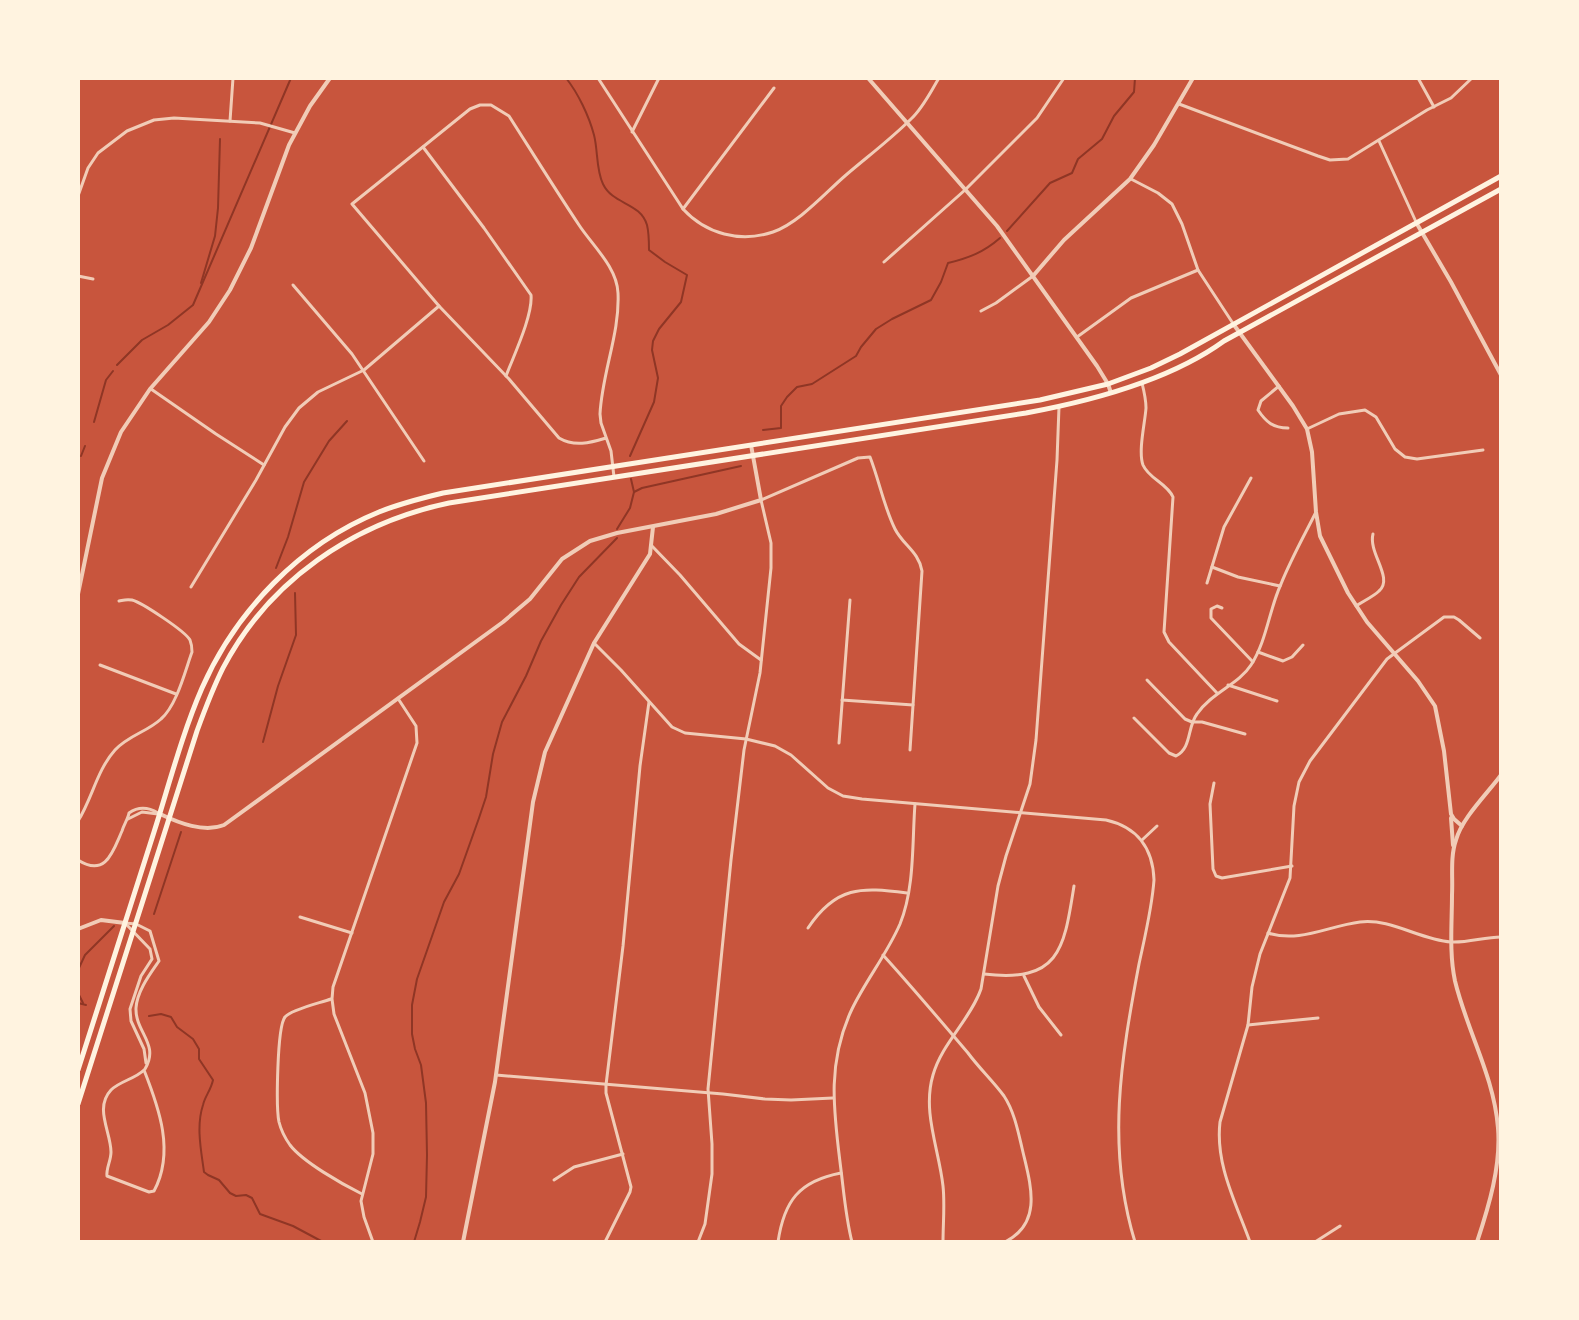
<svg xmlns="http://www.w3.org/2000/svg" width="1579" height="1320" font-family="Manrope,sans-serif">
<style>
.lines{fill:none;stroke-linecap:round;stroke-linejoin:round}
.stream{stroke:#8f3625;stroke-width:2}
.minor{stroke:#f1ccb7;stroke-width:3}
.tertiary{stroke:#f1ccb7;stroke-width:4}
.primary{stroke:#fff3e0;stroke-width:5}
</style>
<rect width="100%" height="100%" fill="#c8553d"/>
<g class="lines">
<!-- stream -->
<g class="stream">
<path d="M 566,78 C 578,93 589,116 594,135 C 598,150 596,170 603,184 C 613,205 640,202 647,225 C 649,233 649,242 649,250 L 665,262 L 687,275 L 681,302 L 659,329 L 653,341 L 652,350 L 658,378 L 654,402 L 630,456"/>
<polyline points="1007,231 1050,183 1072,173 1078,159 1102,139 1114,116 1134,92 1135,78"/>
<polyline points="201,283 215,236 218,208 220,139"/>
<polyline points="117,365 142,340 168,325 193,305 291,78"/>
<polyline points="94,422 106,380 113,371"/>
<path d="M 763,430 L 781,428 L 781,406 L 787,397 L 797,387 L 812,384 L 856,356 L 861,347 L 876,329 L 892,319 L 931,300 L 941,282 L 948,263 C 969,258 984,252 1000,238"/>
<polyline points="81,456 85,446"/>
<polyline points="634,492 642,488 741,466"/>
<polyline points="617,529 630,508 634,492 631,479"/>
<polyline points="276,568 288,537 304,482 329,441 347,421"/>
<polyline points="263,742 278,686 296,635 295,593"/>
<polyline points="154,914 181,832"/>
<polyline points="78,970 85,955 114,926"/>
<polyline points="78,993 83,1003"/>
<polyline points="78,1003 86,1005"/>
<path d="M 149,1016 L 161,1014 L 171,1017 L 177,1027 L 193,1039 L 199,1049 L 199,1059 L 213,1080 C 211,1090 205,1096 203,1105 C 196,1126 201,1150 204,1172 L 208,1175 L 219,1180 L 230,1193 L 236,1196 L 246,1195 L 252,1198 L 260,1214 L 293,1226 L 323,1242"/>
<polyline points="414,1242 420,1222 426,1197 427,1155 426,1103 421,1065 415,1049 412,1034 412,1005 417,979 444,902 459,874 479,818 486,797 493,754 502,722 526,676 541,641 561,605 579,577 617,538"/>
</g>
<!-- minor -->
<g class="minor">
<path d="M 598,78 L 683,209 C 706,234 740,243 773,232 C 799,223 825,193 846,175 C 867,157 891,139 911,119 C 923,108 931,91 939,78"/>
<polyline points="1418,78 1434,107"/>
<polyline points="1179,104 1318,156 1330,160 1348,159 1427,110 1451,98 1472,78"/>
<polyline points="230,121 233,78"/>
<polyline points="632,132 659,78"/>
<polyline points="1379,141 1417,224"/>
<path d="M 423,147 L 484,228 L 531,295 C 533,315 514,355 506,376"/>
<polyline points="1131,179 1158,193 1172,204 1182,224 1198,270 1234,325"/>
<polyline points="78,196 88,168 98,153 127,131 154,120 174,118 260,123 295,133"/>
<polyline points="683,209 774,88"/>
<polyline points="884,262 965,190 1037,118 1064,78"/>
<polyline points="78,276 93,279"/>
<polyline points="293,285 352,354 424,461"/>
<polyline points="981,311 996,303 1033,276"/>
<polyline points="1077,337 1131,298 1198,270"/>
<path d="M 1142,383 C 1144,391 1146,399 1146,408 C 1145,423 1138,451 1143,465 C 1149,479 1167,483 1173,497 L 1164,632 L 1169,642 L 1217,693"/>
<path d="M 1279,386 L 1261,401 L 1258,410 C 1266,422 1273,428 1288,428"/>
<polyline points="151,389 216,434 264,465"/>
<polyline points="1307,429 1339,414 1365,410 1376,417 1395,449 1405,457 1417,459 1483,450"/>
<path d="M 606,438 C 590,443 574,447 559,438 L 509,379 L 439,306 L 352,204 L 470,109 L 480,105 L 491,105 L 509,116 C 532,152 555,189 579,225 C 592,245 617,267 618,293 C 620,333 602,373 600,414 L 601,423 L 611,451 L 614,477"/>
<polyline points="651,545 680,575 739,644 761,660"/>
<polyline points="1212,567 1238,577 1280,586"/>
<polyline points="1207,583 1224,527 1251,478"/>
<polyline points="191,587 256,480 285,427 299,408 318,392 364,370 439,306"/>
<path d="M 1356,606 C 1363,601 1373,597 1379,591 C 1394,578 1368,553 1373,534"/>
<polyline points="1222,608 1217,606 1211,609 1211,618 1253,662"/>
<path d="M 594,643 L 621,670 L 672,727 L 685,733 L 746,739 L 775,746 L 791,755 L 828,788 L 843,796 L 862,799 L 1106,820 C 1137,827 1153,848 1154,880 C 1152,908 1145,936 1139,964 C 1121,1059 1106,1147 1135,1242"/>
<polyline points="1258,652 1283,661 1292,657 1303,645"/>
<polyline points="100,665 176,694"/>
<polyline points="1147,680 1185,719 1192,722 1202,722 1245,734"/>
<polyline points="1228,685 1277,701"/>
<polyline points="842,700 913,705"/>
<path d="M 1134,718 L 1169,753 L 1176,756 C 1192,748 1187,727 1197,714 C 1211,693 1239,684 1251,665 C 1267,640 1269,610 1281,584 C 1291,559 1304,536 1316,512"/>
<polyline points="839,743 850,600"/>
<polyline points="1214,783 1210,804 1213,869 1216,876 1222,878 1292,866"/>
<polyline points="128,819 142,812 158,814"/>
<path d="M 78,821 C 92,799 97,770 115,750 C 129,735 147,732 161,719 C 177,705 185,671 192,652 C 192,646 192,645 190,640 C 185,631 141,602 132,600 C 126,599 124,600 119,601"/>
<polyline points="1142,840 1157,826"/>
<path d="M 78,860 C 106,878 113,851 122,831 C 124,824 128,819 129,813 C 139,806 148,807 158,813"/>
<polyline points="78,905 78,906"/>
<polyline points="300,917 352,933"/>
<path d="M 125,923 L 136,924 L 150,931 L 159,961 C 150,974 137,991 136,1008 C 135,1032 160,1044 145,1069"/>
<polyline points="125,923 150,949 152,959 141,976 130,1009 131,1021 144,1049 146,1063"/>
<path d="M 808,928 C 836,886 861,887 907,893"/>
<path d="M 1268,933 C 1300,943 1328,926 1360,922 C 1391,918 1420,940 1451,942 C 1468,943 1484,937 1501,937"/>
<path d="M 883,955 C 912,987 940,1020 968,1053 C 979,1068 993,1081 1004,1096 C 1014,1111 1018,1131 1022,1148 C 1030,1183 1044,1222 1005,1242"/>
<path d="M 984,974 C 1060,983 1064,949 1074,886"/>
<polyline points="1024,976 1039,1007 1061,1035"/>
<path d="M 331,999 C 320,1003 292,1009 285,1017 C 277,1027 276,1108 279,1122 C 281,1130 285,1138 290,1145 C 303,1162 342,1184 362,1194"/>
<polyline points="1248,1025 1318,1018"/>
<path d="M 144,1070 C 159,1108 175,1152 154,1191 L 149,1192 L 107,1176 C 106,1168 111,1161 111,1152 C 111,1132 94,1108 111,1090 C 120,1081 135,1079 144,1070 Z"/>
<polyline points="496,1075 723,1094 765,1099 791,1100 833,1098"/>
<polyline points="554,1180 574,1167 623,1154"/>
<polyline points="373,1242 364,1217 361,1201 373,1154 373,1133 365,1093 334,1014 332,999 333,987 417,743 416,726 399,700"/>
<polyline points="605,1242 630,1192 631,1187 606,1093 606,1085 623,946 640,766 649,702"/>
<path d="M 698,1242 L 705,1224 L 712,1174 L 712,1144 L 708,1089 L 731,860 L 744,750 L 760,673 L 771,568 L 771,543 L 761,500 L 858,458 L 870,457 C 879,480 884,507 895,529 C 903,545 919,552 922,571 L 910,750"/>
<path d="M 778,1242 C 784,1201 799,1181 841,1173"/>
<path d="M 852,1242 C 846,1219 844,1194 841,1170 C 834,1113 826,1064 852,1009 C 866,980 887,954 900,924 C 915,887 912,842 915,804"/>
<path d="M 943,1242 C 943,1224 945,1204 943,1186 C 939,1149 922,1112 933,1075 C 942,1043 970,1020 981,989 L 998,886 L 1006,856 L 1030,784 L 1036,740 L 1057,460 L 1059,407"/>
<path d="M 1250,1242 C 1236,1203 1215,1164 1220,1122 L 1248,1025 L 1252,987 L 1260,954 L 1290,878 L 1294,806 L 1299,782 L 1310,761 L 1387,659 L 1444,617 L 1454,617 L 1459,620 L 1480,638"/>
<polyline points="1315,1242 1340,1226"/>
</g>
<!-- tertiary -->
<g class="tertiary">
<polyline points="868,78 997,226 1097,366 1108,384 1111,393"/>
<polyline points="1417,224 1451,282 1501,375"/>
<polyline points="1033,276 1064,240 1130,179 1154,145 1193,78"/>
<polyline points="1234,325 1293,406 1307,429 1312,452 1316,512 1320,536 1348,593 1367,622 1418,681 1435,706 1444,751 1451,814 1454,819 1462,826"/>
<polyline points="78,594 102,478 121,432 150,389 209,322 230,290 251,248 289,145 310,106 330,78"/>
<path d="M 160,814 C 179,823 204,833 224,825 L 503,622 L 530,599 L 562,559 L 590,541 L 617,533 L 716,514 L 761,500 L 751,445"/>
<polyline points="1451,818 1453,845"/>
<polyline points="78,929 101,920 125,923"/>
<polyline points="463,1242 495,1082 533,802 545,752 594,643 650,554 653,527"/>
<path d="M 1477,1242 C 1489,1206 1501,1166 1498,1128 C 1494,1076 1467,1031 1455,981 C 1449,953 1452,923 1452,895 C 1453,877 1450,857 1456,840 C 1462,818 1487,794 1501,775"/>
</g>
<!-- primary -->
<g class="primary">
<path d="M 78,1070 C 103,991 129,912 154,832 C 169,785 182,734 202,688 C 236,611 300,544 379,512 C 399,504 422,498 443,493 L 1040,400 L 1108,384 L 1151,368 L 1180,354 L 1501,176"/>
<path d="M 78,1104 L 197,731 C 205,709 213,688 223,668 C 269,580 354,523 449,503 L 1026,413 C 1091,401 1169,381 1224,341 L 1501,189"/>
</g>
</g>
<!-- border -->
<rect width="1579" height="1320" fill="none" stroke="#fff3e0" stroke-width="160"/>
</svg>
